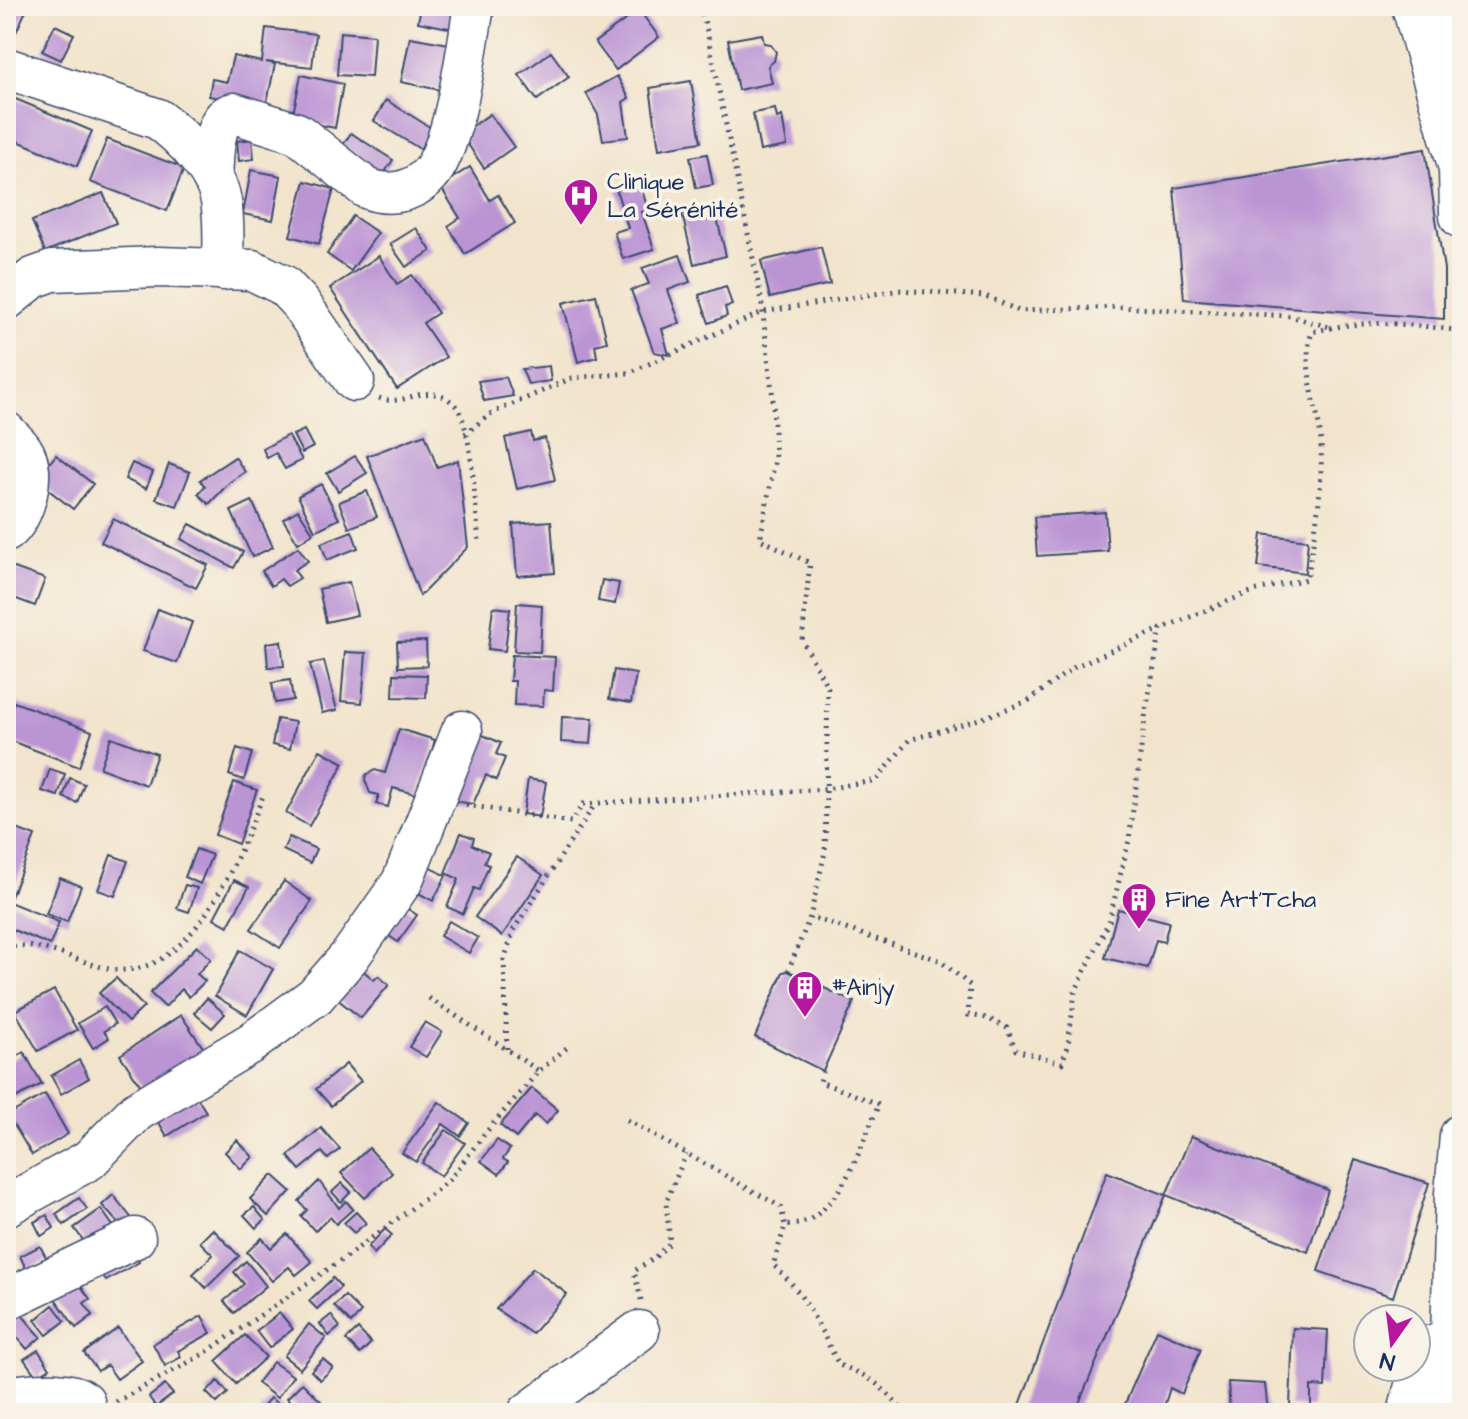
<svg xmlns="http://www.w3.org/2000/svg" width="1468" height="1419" font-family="'Architects Daughter',sans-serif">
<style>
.building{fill:#bb94d4}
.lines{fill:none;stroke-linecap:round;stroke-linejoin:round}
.minor-casing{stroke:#3b4a6e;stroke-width:43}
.major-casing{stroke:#3b4a6e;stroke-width:47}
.path{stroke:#3b4a6e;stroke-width:5;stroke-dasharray:2 6;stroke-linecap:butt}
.minor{stroke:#fff;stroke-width:40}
.major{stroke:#fff;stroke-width:44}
.labels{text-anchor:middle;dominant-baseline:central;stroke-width:7;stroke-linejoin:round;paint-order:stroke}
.poi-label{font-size:24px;fill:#1b2f5e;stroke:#f7f3e8;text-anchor:start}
</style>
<rect width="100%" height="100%" fill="#f7f3e8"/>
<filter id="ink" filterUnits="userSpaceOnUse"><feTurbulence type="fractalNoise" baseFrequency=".0125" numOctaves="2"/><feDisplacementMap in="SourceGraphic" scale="16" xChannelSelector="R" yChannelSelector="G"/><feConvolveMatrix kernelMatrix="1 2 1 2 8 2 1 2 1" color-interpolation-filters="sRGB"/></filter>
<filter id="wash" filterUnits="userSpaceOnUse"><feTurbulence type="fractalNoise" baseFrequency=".006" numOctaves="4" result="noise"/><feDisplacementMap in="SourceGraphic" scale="32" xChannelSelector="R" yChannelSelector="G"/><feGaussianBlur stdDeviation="1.8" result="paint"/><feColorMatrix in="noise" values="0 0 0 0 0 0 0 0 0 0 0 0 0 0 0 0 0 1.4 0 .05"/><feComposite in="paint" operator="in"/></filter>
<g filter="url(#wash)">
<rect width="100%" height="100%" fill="#f2e4cc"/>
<g id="blocks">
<!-- building -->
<g class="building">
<polygon points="6,6 28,6 13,39 6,36"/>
<polygon points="421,6 458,6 454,29 418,22"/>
<polygon points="639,10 659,37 616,70 595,42"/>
<polygon points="55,25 74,34 61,60 42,51"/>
<polygon points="266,28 316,34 312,67 266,62 275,64 266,107 209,96 212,79 227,82 233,56 262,62"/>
<polygon points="340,32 374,35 371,77 337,75"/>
<polygon points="762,34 764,43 770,44 776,52 774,61 768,66 772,83 738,90 728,40"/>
<polygon points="410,37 449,44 440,90 401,82"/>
<polygon points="551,52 569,77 537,100 519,75"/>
<polygon points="301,75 343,84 335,128 292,119"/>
<polygon points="617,76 629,98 623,102 628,137 603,140 598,115 586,93"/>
<polygon points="691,81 701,142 659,149 650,88"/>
<polygon points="6,95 92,131 77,166 6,136"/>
<polygon points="386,100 433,129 420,149 374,121"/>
<polygon points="775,109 777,118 782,116 787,146 760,151 753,113"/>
<polygon points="490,114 514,147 484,168 461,134"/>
<polygon points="351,133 393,160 377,184 335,157"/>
<polygon points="107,139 184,168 167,211 90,182"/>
<polygon points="252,139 254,159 239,161 237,141"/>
<polygon points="1425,149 1444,269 1444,319 1184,299 1174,188"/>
<polygon points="707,154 713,185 696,188 690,157"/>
<polygon points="470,167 490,200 498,195 515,223 465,254 448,226 460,218 440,186"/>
<polygon points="251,170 281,176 273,220 243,214"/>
<polygon points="305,181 334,189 319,244 290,236"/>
<polygon points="640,182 648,211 642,212 654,249 623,259 614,232 628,228 616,189"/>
<polygon points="103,193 116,223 45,252 32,221"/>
<polygon points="714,206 726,256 694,264 682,214"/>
<polygon points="353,216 378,233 351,271 327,254"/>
<polygon points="416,228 431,251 406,267 390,244"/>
<polygon points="821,247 830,284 770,298 761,261"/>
<polygon points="680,255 690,282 668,290 680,323 662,329 669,355 654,352 631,290 649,284 642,268"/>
<polygon points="379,256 397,284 412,275 438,313 423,323 446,357 397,389 330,288"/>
<polygon points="726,286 732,305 725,307 727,316 709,323 699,295"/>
<polygon points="596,295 607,342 595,345 597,357 578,362 563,303"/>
<polygon points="549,366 551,381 528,384 522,369"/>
<polygon points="506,377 513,396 484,401 478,381"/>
<polygon points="304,430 313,447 302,453 293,435"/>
<polygon points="531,432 533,441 545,438 555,480 517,489 505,438"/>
<polygon points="425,434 437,467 458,460 468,547 420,596 367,456"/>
<polygon points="288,435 302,460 285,469 276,453 267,458 263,449"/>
<polygon points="56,455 93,484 73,509 36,480"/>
<polygon points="355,456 367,473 338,491 327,473"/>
<polygon points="235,457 245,472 230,482 209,504 198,494 205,486 200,480"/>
<polygon points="132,463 153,472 146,489 125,479"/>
<polygon points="169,464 190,472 177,506 156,499"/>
<polygon points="321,484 339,519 315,531 298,496"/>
<polygon points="367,491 377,517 349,528 339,502"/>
<polygon points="252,501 273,547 252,557 231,511"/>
<polygon points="298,510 313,533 298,543 283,519"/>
<polygon points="1105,512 1108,551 1037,556 1034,517"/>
<polygon points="113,519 208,565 196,588 101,542"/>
<polygon points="551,521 555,573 517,576 513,524"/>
<polygon points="190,524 243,552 234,568 181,539"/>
<polygon points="352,531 358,548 327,560 321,543"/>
<polygon points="1262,534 1308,540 1305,573 1258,567"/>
<polygon points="298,547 308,561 294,570 300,578 287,586 281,579 271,586 262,571"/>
<polygon points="6,565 45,579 35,606 6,595"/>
<polygon points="602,580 619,583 615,604 598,601"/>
<polygon points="349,582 357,615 326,622 319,589"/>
<polygon points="517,603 542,605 540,652 514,651"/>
<polygon points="493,607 510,609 505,651 488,649"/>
<polygon points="158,609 192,622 177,663 143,651"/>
<polygon points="281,641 284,666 268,667 266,643"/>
<polygon points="426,641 427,666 398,667 397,642"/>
<polygon points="345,652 366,653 362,703 341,701"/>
<polygon points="512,655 555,657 553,691 544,690 543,706 514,705 515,681 510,681"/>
<polygon points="324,661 337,710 322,713 310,664"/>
<polygon points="614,670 636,674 631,703 609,699"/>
<polygon points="394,674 427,675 426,698 393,697"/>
<polygon points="290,680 293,700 275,703 272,683"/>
<polygon points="14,702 92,731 79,767 6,739 6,724"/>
<polygon points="562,717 593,718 591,744 561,742"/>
<polygon points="277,719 295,722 290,749 272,745"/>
<polygon points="399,729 435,740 419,795 393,788 388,807 376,804 379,795 370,793 365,780 366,775 375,770 385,773"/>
<polygon points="476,732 501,743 496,754 505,758 496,780 486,775 473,804 447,800"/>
<polygon points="111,737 157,754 146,785 100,768"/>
<polygon points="237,748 252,753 244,780 229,775"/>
<polygon points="320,750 344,763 309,826 286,813"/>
<polygon points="50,769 65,774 58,796 42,791"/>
<polygon points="70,778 84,784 77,803 63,797"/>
<polygon points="528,779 546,782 540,817 523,814"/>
<polygon points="234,782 257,790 238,844 215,835"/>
<polygon points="6,825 35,836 9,902 59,922 50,945 6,927"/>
<polygon points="461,833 474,838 472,845 489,852 484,863 489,865 479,890 474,888 463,914 447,907 459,879 445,873"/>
<polygon points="289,837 316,849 310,863 283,850"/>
<polygon points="196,849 212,855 200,884 185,877"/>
<polygon points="111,855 128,861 115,896 98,890"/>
<polygon points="517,857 543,875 502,936 475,917"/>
<polygon points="427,865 446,876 433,901 413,890"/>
<polygon points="60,878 81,886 67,922 46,914"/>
<polygon points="234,880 249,887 228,926 214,918"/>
<polygon points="284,881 312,901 280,948 251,929"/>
<polygon points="185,885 197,888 189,912 177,908"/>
<polygon points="399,903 417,915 398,942 380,930"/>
<polygon points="1118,909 1169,922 1164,942 1156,940 1148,968 1105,958"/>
<polygon points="449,921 478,938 469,953 440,936"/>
<polygon points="197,946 211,959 197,974 205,981 189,997 182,989 165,1007 150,993"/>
<polygon points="240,950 273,969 247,1015 215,996"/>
<polygon points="360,968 374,980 378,976 389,985 361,1018 326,990"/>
<polygon points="788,971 854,1002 823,1071 755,1037 783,972"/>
<polygon points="116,978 144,1007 128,1022 99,993"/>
<polygon points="54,990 77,1030 38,1051 15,1011"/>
<polygon points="207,998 225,1014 212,1028 194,1013"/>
<polygon points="105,1007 115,1024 104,1031 109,1038 93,1048 78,1023"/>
<polygon points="181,1015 204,1049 143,1089 120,1055"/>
<polygon points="425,1022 442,1032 426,1057 409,1047"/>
<polygon points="24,1052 42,1084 6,1103 6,1062"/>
<polygon points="79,1060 89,1078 61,1094 51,1076"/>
<polygon points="346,1064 361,1081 331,1106 316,1089"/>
<polygon points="190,1086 206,1112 167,1136 151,1109"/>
<polygon points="532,1088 558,1110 546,1124 535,1115 516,1138 500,1125"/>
<polygon points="45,1094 68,1134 32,1155 8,1115"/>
<polygon points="439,1102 469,1123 460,1136 443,1124 416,1162 402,1153"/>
<polygon points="321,1128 340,1149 328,1159 322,1152 300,1170 288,1156"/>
<polygon points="446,1130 465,1143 441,1176 422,1163"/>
<polygon points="1191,1136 1328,1190 1308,1252 1166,1195"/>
<polygon points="237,1140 253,1157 241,1169 225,1152"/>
<polygon points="497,1140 510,1149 503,1159 508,1162 499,1174 481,1161"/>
<polygon points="369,1148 392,1173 365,1198 341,1173"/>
<polygon points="1355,1160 1429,1183 1393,1297 1318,1271"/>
<polygon points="1107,1172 1166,1195 1075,1413 1017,1413"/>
<polygon points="273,1175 291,1191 268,1216 250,1199"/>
<polygon points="319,1181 339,1208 346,1201 353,1209 336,1224 330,1217 315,1231 301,1216 307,1210 299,1201"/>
<polygon points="342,1183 351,1192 341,1202 332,1192"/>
<polygon points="113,1195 133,1220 123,1229 102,1205"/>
<polygon points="79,1198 87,1209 64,1225 56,1214"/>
<polygon points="254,1207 265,1220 256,1228 244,1215"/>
<polygon points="101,1209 116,1230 90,1249 74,1228"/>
<polygon points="356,1212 366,1223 354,1233 344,1223"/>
<polygon points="47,1215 54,1228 41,1236 34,1222"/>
<polygon points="213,1229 239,1256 206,1288 193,1274 213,1255 200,1242"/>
<polygon points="385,1229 392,1235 374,1254 368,1247"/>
<polygon points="287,1234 312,1262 296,1275 289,1267 272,1281 247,1252 262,1238 271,1248"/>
<polygon points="40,1246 48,1261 27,1271 20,1256"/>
<polygon points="131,1247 139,1262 106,1281 97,1265"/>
<polygon points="246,1261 266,1286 234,1313 224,1301 244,1284 234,1272"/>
<polygon points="533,1268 567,1294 532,1334 496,1309"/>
<polygon points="66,1278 74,1290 80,1285 90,1299 84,1303 93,1315 76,1328 49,1290"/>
<polygon points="333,1278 341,1287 317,1309 309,1301"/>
<polygon points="345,1296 361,1312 351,1323 334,1306"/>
<polygon points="53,1305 65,1321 47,1335 35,1320"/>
<polygon points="280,1313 293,1329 269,1348 256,1331"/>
<polygon points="22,1315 41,1337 27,1349 8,1326"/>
<polygon points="331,1315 340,1327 329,1336 320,1324"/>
<polygon points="202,1316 211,1333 178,1351 181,1357 165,1366 153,1344"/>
<polygon points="309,1324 326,1338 300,1369 284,1356"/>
<polygon points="118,1328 142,1361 117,1379 107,1365 98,1371 84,1353"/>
<polygon points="1293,1328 1328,1330 1325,1387 1311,1386 1311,1407 1290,1406"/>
<polygon points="358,1329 371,1343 360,1354 346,1340"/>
<polygon points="1157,1330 1201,1349 1182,1394 1170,1388 1162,1413 1121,1413"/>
<polygon points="245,1335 266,1357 236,1384 216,1361"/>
<polygon points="38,1350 50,1368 37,1377 24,1359"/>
<polygon points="323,1359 333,1368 320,1380 311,1371"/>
<polygon points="273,1362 293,1376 277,1398 257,1383"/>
<polygon points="218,1381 228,1393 217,1403 206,1392"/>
<polygon points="1228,1382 1265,1384 1268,1413 1230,1413"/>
<polygon points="302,1383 333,1413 303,1413 287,1398"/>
<polygon points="165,1385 173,1394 156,1407 149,1397"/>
<polygon points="270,1398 290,1413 258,1413"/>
</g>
</g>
</g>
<g filter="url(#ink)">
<use href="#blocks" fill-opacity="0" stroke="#3b4a6e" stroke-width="2"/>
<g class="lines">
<defs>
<g id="minor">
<path d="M 6,68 L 158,119 C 182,136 216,171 221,201 C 225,223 223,247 223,270"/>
<path d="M 212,177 C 214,159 211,117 234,113 L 297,133 L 366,188 C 388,197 412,193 429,175 C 455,148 467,46 474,6"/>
<polyline points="6,300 33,278 52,271 158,267 252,270 283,285 300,303 354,381"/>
<path d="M 6,432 C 11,438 19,444 23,451 C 37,472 25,518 6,532"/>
<polyline points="6,1206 89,1160 137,1111 251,1043 315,996 350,956 402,882 462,731"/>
<polyline points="6,1300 135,1238"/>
<path d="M 6,1396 C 29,1395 65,1387 84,1401 L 86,1413"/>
<polyline points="528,1413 639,1331"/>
<polyline points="1408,1413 1418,1374 1428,1347 1454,1337 1462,1337"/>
</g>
<g id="major">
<polyline points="1414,6 1461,168 1462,216"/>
<polyline points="1452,6 1462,41"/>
<polyline points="1451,1413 1457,1194 1462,1136"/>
</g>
</defs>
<!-- minor casing -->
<use href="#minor" class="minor-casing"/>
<!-- major casing -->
<use href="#major" class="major-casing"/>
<!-- path -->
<g class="path">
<polyline points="700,6 707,31 761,298 773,399 775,460 760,539 810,563 802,640 828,688 825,852 810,917"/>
<path d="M 379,398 C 400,406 415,391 434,394 C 443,395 455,402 459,411 C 473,437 475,509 479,540"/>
<polyline points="465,434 490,414 572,378 629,373 763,312 899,290 986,296 1019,311 1118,307 1290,316 1329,327"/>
<polyline points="466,805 571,822 583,804 826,789 877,780 909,740 983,718 1028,701 1076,666 1161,629"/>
<path d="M 6,948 C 37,940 72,959 101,967 C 189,992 238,858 263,796"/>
<path d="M 788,971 L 810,917 L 939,960 L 970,985 L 968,1015 L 987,1018 L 1007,1028 L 1016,1050 L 1062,1063 L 1068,1045 L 1075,992 L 1109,921 L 1129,840 L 1146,710 L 1161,629 L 1253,591 L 1307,579 C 1315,533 1323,489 1321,443 C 1319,407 1300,367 1312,332 C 1367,318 1407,324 1462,331"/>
<polyline points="429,998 539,1071"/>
<polyline points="507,1049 504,960 514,929 595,804"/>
<path d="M 823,1071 L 820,1082 L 879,1104 C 863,1141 846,1198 809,1220 C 802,1224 793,1224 785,1226 L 773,1265 C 805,1292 820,1329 839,1365 C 871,1376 883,1387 905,1413"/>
<polyline points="627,1120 781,1207 785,1226"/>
<polyline points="641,1300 634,1271 652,1260 670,1243 666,1202 686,1154"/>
<polyline points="116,1402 202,1355 343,1259 434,1192 450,1179 486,1132 539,1071 570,1045"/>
</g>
<!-- minor -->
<use href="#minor" class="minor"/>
<!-- major -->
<use href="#major" class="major"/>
</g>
</g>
<!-- icons -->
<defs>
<symbol id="hospital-pin" viewBox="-11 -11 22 30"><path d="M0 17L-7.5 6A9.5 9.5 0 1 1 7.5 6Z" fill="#b5179e" stroke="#f7f3e8"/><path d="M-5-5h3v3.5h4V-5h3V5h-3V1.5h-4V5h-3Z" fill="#fff"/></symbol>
<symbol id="building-pin" viewBox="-11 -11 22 30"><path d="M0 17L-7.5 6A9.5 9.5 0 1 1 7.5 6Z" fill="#b5179e" stroke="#f7f3e8"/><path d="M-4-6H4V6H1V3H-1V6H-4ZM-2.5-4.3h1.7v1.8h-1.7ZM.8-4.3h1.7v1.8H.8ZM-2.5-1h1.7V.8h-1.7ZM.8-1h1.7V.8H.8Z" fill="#fff"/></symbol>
</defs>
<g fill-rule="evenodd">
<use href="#hospital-pin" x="561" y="176" width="40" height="54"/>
<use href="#building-pin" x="1119" y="880" width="40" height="54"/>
<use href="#building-pin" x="785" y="968" width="40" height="54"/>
</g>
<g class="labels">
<!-- poi labels -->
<g class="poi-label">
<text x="607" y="182">Clinique<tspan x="607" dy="28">La Sérénité</tspan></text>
<text x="1165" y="900">Fine Art'Tcha</text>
<text x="831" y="988">#Ainjy</text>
</g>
</g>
<!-- margin -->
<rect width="1468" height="1419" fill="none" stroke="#f7f3e8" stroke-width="32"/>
<!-- north arrow -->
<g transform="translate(1392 1343) rotate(194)"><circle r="38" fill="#f7f3e8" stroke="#9fa5b1" stroke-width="2"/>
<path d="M0-6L14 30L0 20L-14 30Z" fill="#b5179e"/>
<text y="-12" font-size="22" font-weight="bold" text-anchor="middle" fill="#1b2f5e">N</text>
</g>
</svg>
